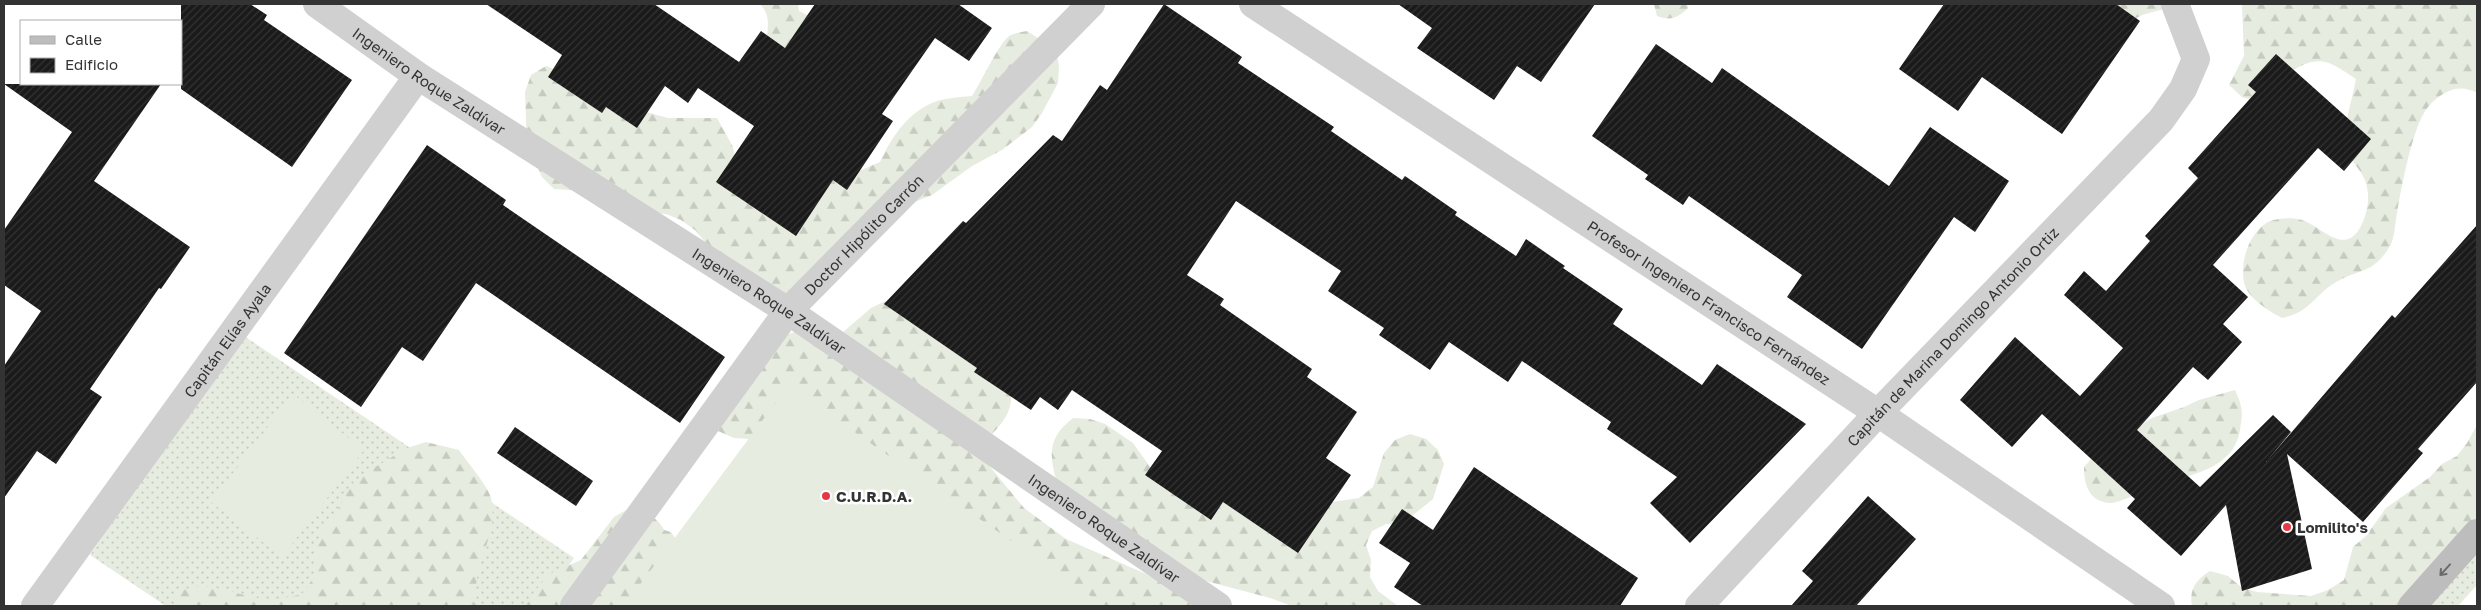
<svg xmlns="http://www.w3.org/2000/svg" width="2481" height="610" font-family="'Golos Text',sans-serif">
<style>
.grass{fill:url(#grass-dots)}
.forest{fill:url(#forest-firs)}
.garden{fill:#e6ecdf}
.building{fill:url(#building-hatch)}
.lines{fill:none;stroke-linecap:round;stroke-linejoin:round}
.minor{stroke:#d0d0d0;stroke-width:28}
.secondary{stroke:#bdbdbd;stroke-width:28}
.oneway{stroke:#6a6a6a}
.poi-dot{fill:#e63946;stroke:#fff;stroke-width:2}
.labels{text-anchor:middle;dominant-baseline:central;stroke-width:5;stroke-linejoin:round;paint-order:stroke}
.street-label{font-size:15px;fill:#333;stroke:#fff}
.poi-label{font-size:15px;font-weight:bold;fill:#333;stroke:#fff;text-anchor:start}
</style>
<defs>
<pattern id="grass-dots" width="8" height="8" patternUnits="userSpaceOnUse" patternTransform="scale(1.25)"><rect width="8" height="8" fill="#e6ecdf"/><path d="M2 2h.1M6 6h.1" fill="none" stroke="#c6cbc0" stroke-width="1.8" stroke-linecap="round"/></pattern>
<pattern id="forest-firs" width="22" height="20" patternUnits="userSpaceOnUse" patternTransform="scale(1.25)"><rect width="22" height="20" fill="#e6ecdf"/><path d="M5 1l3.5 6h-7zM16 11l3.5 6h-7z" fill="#c6cbc0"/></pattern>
<pattern id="building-hatch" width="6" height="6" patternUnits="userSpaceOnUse" patternTransform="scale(1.25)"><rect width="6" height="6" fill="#1a1a1a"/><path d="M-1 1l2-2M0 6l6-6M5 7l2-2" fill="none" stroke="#333"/></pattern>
</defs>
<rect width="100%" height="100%" fill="#fff"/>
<!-- grass -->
<g class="grass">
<polygon points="238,332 574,558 540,606 166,606 90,555"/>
<polygon points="2477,548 2477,585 2458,606 2425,606"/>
</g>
<!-- forest -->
<g class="forest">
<path d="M 760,4 L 798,4 L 799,11 L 807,15 L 815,15 L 838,51 L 764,50 C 767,34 773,17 760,4 Z"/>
<path d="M 1654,4 L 1687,4 L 1688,8 C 1678,18 1670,21 1657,16 Z"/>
<polygon points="2112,4 2176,4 2174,6 2142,15 2128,23 2115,12"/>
<path d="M 2242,4 L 2477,4 L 2477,93 C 2469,88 2458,87 2449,91 C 2440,95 2434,100 2428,107 C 2413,124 2401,189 2397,213 C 2395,223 2395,237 2390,246 C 2373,274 2362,268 2338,281 C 2315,293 2312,312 2282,318 C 2269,311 2247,298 2244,282 C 2240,261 2249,233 2268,222 C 2277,218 2292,217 2302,220 C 2321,226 2346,259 2362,224 C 2369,209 2371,191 2363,176 C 2357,165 2348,159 2346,146 C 2343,123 2352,102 2356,79 C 2348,74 2339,67 2329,63 C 2302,53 2275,86 2258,102 L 2242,97 L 2229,85 L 2244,56 Z"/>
<path d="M 1027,31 L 1056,50 L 1059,66 L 1058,83 L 1042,113 L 1032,127 L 1002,150 L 972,166 L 932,195 L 900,208 L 784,300 L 706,243 L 695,230 L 681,220 L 666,214 L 632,212 L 603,192 L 554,189 L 542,177 L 527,146 L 525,92 L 531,75 L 546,66 L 562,72 L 620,105 L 668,118 L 717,118 L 733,147 L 736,164 L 822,182 L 845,177 L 880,162 C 892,136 909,111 937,101 C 948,98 961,97 972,96 C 981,83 1000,40 1011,35 C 1016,33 1022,32 1027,31 Z"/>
<path d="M 888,300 L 915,304 L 1011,392 C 1013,414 999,427 984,442 L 982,457 L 1024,508 L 1066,539 L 1146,574 L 1191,600 L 1207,606 L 1030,606 L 750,439 L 734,438 L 718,431 L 774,338 L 799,331 L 835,339 L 871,308 Z"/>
<path d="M 2235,390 C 2243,408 2243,412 2240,430 C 2233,471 2189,474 2156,486 C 2146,490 2118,504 2109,503 C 2089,501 2084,485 2084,467 L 2095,455 L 2152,418 L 2184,407 L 2199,400 Z"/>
<path d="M 1073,418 L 1090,419 L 1105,424 L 1133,443 L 1163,485 L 1306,506 L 1359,498 L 1373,487 L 1384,453 L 1395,440 L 1410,434 L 1426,439 L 1438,450 L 1444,464 L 1433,499 L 1402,524 L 1386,524 L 1372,531 L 1366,545 L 1371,560 L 1370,577 L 1378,591 L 1398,606 L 1292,606 L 1270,598 L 1191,577 L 1056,479 C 1048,451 1050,436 1073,418 Z"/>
<path d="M 2477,425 L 2477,520 L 2404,606 L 2192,606 C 2189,589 2196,580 2210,571 L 2228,576 L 2241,587 L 2257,592 L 2311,596 L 2328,590 L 2344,580 L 2353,547 L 2366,536 L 2386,508 L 2430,477 L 2442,464 L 2457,456 L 2467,443 Z"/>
<path d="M 426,442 L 459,450 C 467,462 488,486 491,498 C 500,540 468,564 478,606 L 177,606 L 171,596 C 206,575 231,596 266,599 C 278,600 290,597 302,594 L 312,580 L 316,563 L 315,547 L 322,531 L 335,517 L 349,487 L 362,475 L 407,448 Z"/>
<path d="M 628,509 C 644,512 656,515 664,530 L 671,532 L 680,545 L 664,606 L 523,606 L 549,574 L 581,560 L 614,517 Z"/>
</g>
<!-- garden -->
<g class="garden">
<polygon points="788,386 1105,606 624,606"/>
<polygon points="293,394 364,450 282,557 211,502"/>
</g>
<!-- building -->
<g class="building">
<polygon points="181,4 250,4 267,15 264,20 352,80 292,167 181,89"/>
<polygon points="486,4 654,4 739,62 761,31 785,48 815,4 958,4 992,28 969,61 935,38 882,114 893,121 847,190 833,180 796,236 716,182 754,126 698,88 688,103 665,86 637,128 606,107 602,113 548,77 562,55"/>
<polygon points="1164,4 1242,57 1238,63 1334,127 1331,131 1402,180 1405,176 1457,212 1455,215 1516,256 1526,239 1565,266 1563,268 1623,309 1613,324 1702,385 1717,364 1806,424 1690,543 1650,503 1677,477 1607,429 1611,422 1522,361 1508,382 1449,342 1430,370 1379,335 1384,328 1328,291 1341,271 1236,201 1187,275 1224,299 1220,305 1312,369 1307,377 1357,412 1326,458 1351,475 1298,553 1223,502 1211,520 1145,475 1162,451 1072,390 1058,410 1040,397 1031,410 974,372 977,368 884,304 963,221 966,223 1053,135 1062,141 1100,85 1107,90"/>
<polygon points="1398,4 1595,4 1541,82 1517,66 1494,100 1417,48 1432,28"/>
<polygon points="1944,4 2116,4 2140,21 2062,134 1982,77 1958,111 1899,69"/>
<polygon points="1656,44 1712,83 1722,68 1889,186 1930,127 2009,181 1975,232 1954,217 1862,349 1787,297 1802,275 1689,196 1683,205 1645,179 1648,175 1592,136"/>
<polygon points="2276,54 2371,139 2344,171 2318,148 2213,265 2248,297 2223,324 2242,342 2208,380 2193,367 2137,430 2200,487 2273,415 2291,432 2266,462 2392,315 2395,318 2477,225 2477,382 2418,449 2423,453 2363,522 2287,454 2312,569 2242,591 2226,505 2181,556 2127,508 2135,499 2042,414 2012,447 1960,400 2015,337 2080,396 2123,348 2064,295 2084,271 2106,291 2150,241 2145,236 2198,178 2188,168 2256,92 2248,85"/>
<polygon points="4,84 161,84 94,181 190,247 161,289 159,288 90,389 102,397 56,464 37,451 4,498 4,366 41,311 4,285 4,230 72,132"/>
<polygon points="427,145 506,200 503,205 725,357 680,423 476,283 423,361 402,347 361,407 284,353"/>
<polygon points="515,427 593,481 576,506 497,453"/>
<polygon points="1474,467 1638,578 1620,606 1423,606 1394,587 1410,563 1379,543 1402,509 1433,530"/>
<polygon points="1868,496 1916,539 1856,606 1791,606 1813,581 1802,571"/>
</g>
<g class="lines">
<!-- minor -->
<g class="minor">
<path id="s1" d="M 317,4 L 418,76 L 788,311 L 1218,606"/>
<path id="s2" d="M 1253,4 L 1878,413 L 2161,606"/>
<path id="s3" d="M 35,606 L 418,76"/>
<path id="s4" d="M 574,606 L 788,311 L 1091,4"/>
<path id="s5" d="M 1699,606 L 1878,413 L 2161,120 L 2183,89 L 2196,59 L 2175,4"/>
</g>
<!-- secondary -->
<polyline class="secondary" points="2412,606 2477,533"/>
</g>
<!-- one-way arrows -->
<defs><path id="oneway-shaft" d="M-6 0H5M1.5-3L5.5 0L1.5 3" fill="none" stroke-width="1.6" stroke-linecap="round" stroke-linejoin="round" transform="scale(1.25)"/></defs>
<use class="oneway" href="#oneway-shaft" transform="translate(2445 570) rotate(132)"/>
<!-- markers -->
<g class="poi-dot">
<circle cx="826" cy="496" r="5"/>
<circle cx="2287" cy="527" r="5"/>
</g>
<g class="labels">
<!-- street labels -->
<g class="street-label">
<text stroke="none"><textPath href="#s1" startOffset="136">Ingeniero Roque Zaldívar</textPath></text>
<text stroke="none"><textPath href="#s4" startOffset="472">Doctor Hipólito Carrón</textPath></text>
<text stroke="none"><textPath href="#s1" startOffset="541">Ingeniero Roque Zaldívar</textPath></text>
<text stroke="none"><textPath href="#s2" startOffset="545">Profesor Ingeniero Francisco Fernández</textPath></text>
<text stroke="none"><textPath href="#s5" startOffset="370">Capitán de Marina Domingo Antonio Ortiz</textPath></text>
<text stroke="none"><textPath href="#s3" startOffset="328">Capitán Elías Ayala</textPath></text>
<text stroke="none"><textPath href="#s1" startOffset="946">Ingeniero Roque Zaldívar</textPath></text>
</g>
<!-- poi labels -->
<g class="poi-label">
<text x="836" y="496">C.U.R.D.A.</text>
<text x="2297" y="527">Lomilito's</text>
</g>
</g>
<!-- border -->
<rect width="2481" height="610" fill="none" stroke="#333333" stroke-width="10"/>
<!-- legend -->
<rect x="20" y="20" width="162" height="65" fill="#ffffff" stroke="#adadad"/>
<rect x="30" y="36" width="25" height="8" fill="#bdbdbd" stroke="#adadad"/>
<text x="65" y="45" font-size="15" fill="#333333">Calle</text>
<rect x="30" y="58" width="25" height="15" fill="url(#building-hatch)" stroke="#adadad"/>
<text x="65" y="70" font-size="15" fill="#333333">Edificio</text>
</svg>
